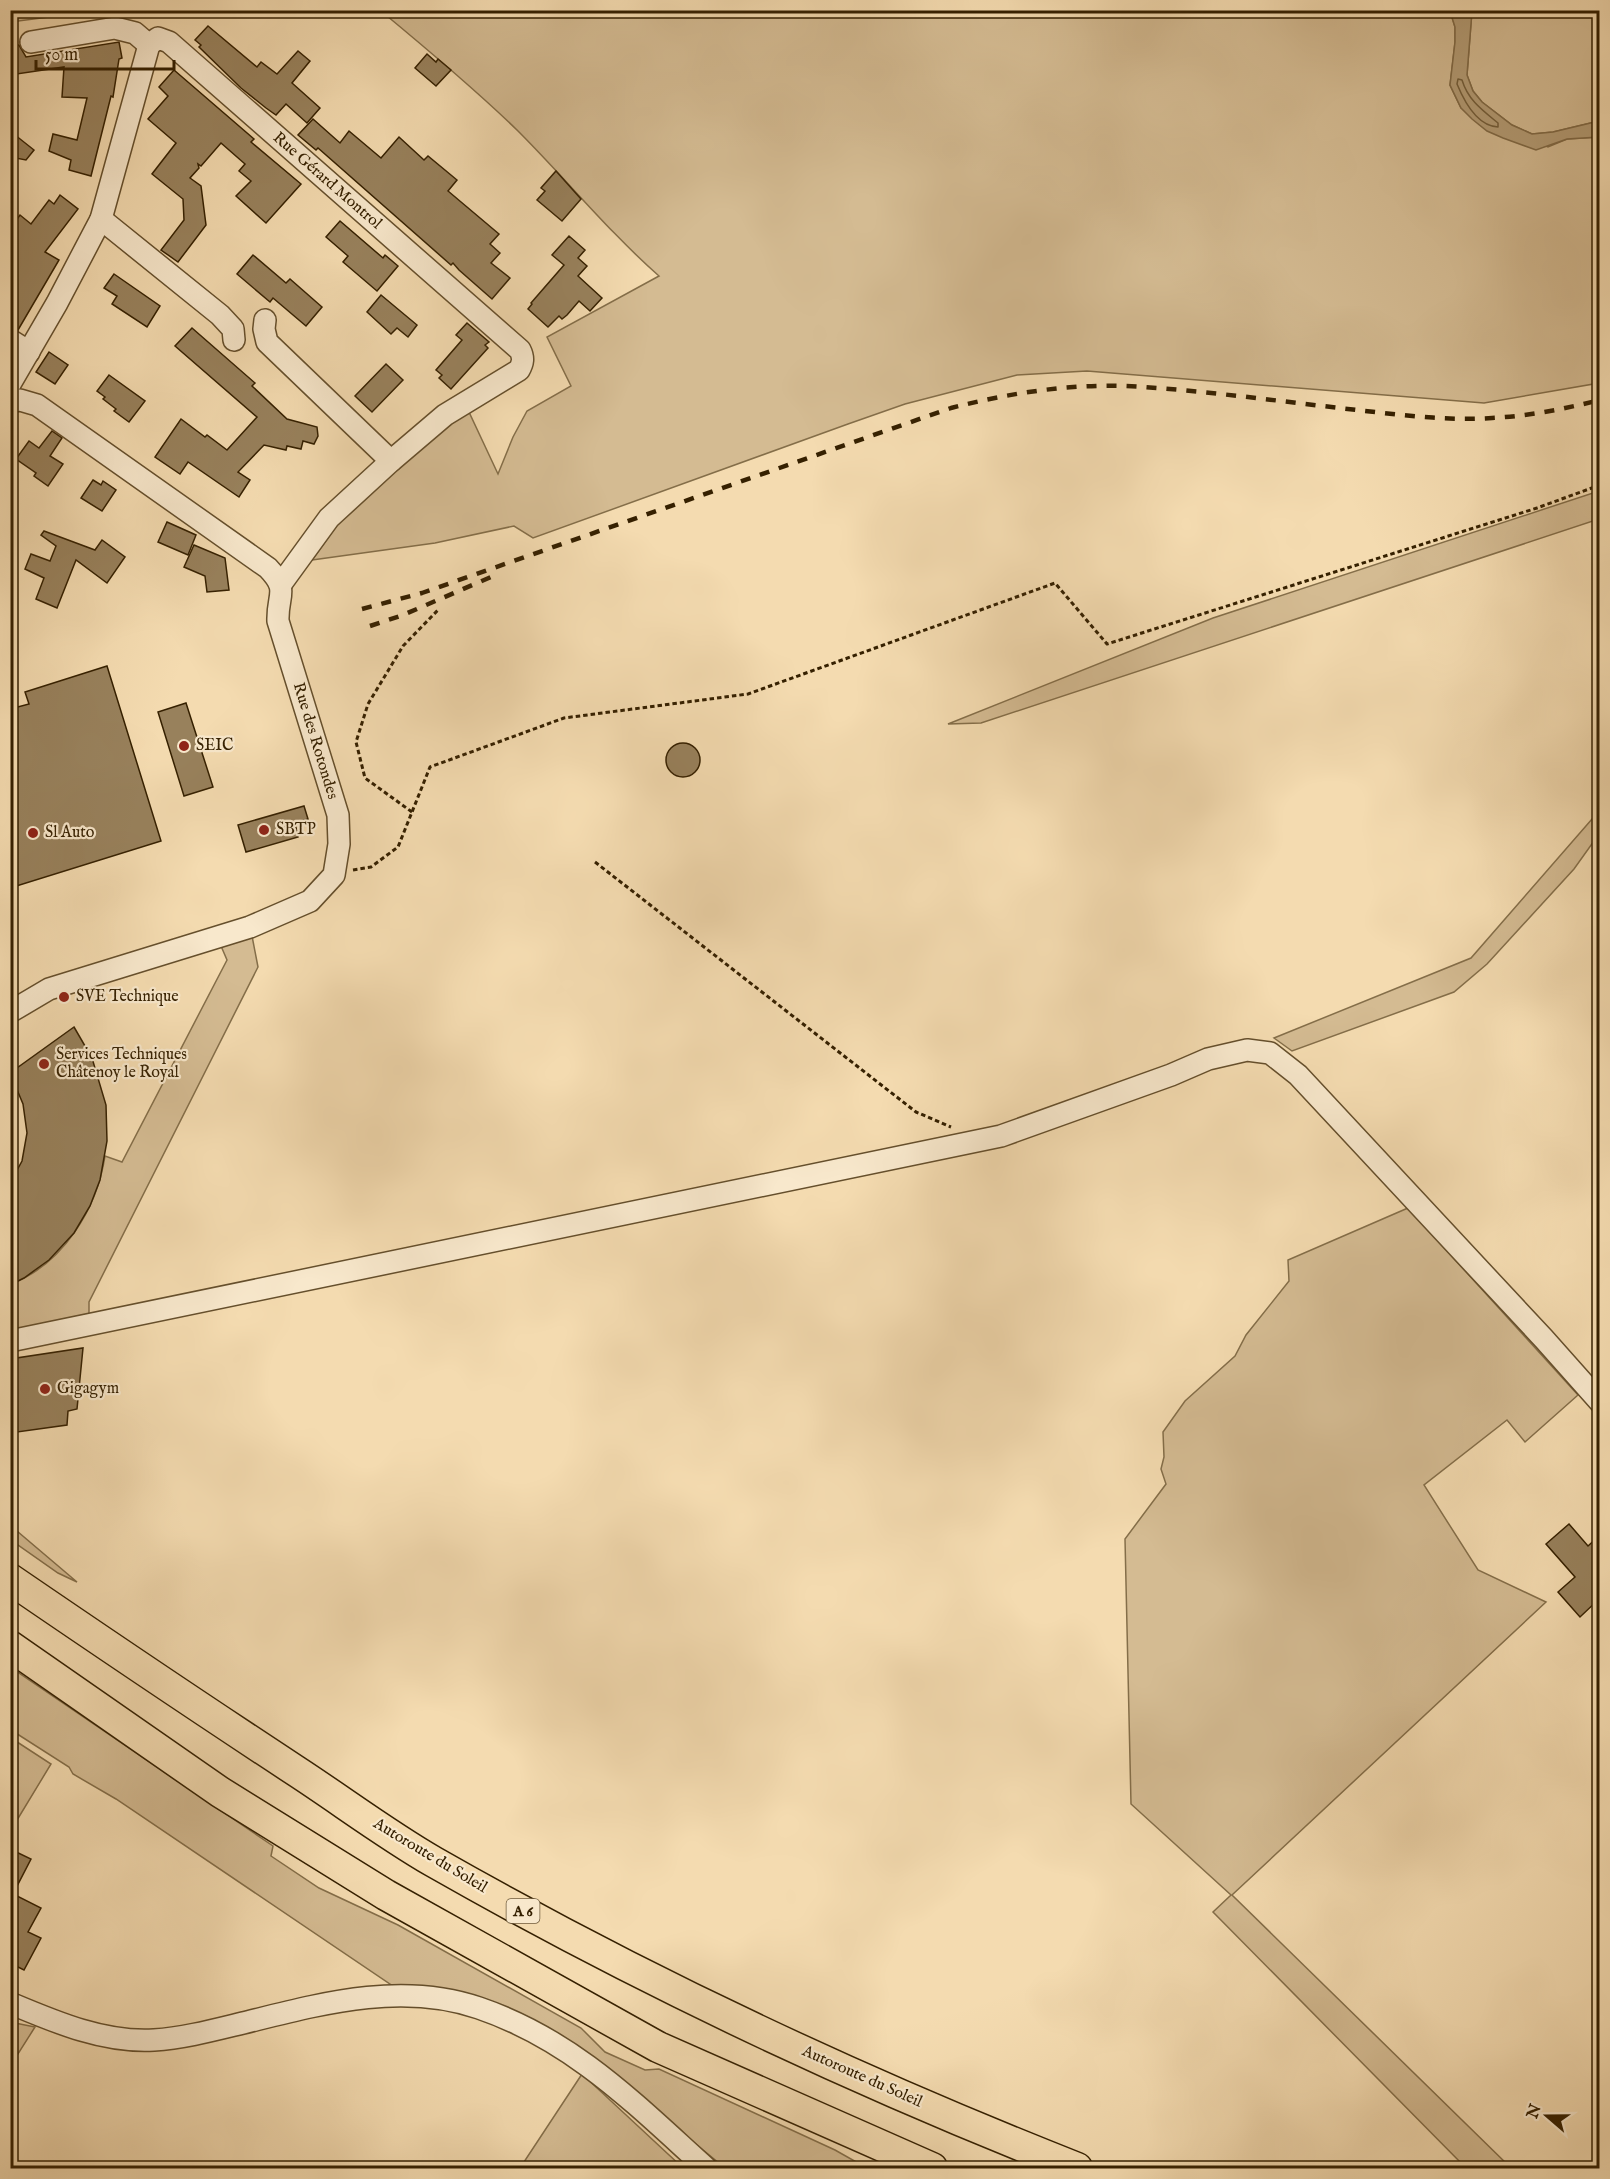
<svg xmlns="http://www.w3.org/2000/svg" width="1610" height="2179" font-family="'IM FELL English',serif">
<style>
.green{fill:#d4bb92;stroke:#846e49;stroke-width:1.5}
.water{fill:#b39b74;stroke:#816a46;stroke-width:1.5}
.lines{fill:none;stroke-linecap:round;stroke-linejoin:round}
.shore{stroke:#745e3a;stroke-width:1.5}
.building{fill:#98815c;stroke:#352000;stroke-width:1.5}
.minor-casing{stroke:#654f2c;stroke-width:24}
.highway-casing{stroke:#352000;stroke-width:33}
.path{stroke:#352000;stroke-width:3;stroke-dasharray:4.5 3;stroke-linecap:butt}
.minor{stroke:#f8e8cc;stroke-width:21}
.highway{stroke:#f4dbb0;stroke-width:30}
.rail{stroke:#352000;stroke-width:4.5;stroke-dasharray:10 10;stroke-linecap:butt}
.poi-dot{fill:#8f2418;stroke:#f8e8cc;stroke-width:2}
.labels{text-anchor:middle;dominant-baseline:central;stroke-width:4.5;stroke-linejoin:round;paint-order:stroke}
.shield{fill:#f8e8cc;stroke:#705c3d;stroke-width:1.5}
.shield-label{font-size:15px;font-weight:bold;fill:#352000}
.street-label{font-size:16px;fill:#352000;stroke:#f8e8cc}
.poi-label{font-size:16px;fill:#352000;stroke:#f8e8cc;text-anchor:start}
</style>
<rect width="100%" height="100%" fill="#f4dbb0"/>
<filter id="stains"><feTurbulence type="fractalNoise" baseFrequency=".00333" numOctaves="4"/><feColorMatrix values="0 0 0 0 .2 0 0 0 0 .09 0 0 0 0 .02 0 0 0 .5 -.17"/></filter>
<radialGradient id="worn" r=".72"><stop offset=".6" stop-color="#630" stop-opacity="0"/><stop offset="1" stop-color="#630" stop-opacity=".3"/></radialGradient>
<!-- green -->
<g class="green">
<polygon points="11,10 95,10 95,11 11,22"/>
<path d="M 381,11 L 1450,11 L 1455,27 L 1455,42 L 1450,85 L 1461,108 L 1548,147 L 1567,139 L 1599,137 L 1599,383 L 1484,403 L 1087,371 L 1017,375 L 905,404 L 848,424 L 533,538 L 514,526 L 435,543 L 312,560 L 348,510 L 419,447 L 468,410 L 498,474 L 513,437 L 527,411 L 571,386 L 547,337 L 659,276 C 608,231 566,179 518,131 C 475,89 427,49 381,11 Z"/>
<polygon points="1472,11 1599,11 1599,121 1553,132 1532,134 1512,125 1482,102 1473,91 1467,75"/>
<polygon points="1599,491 1599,519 981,723 948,724 1213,618"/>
<polygon points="1599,811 1599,834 1574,869 1487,964 1454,992 1292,1051 1274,1038 1471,958"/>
<path d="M 252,936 L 258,967 L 89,1302 L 89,1318 L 11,1332 L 11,1284 C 63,1264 97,1209 105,1156 L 122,1162 L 227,960 L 221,946 Z"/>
<polygon points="1408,1208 1578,1395 1525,1442 1507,1420 1424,1485 1478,1570 1546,1602 1232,1895 1511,2168 1466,2168 1213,1912 1231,1895 1131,1804 1125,1539 1166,1484 1161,1469 1164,1457 1163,1432 1185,1401 1235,1356 1246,1335 1289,1281 1288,1260"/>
<polygon points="10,1526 11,1526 77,1582 58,1573 11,1540"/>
<polygon points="10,1667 273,1846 271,1856 319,1888 398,1925 581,2028 605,2052 645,2070 659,2069 835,2150 867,2168 725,2168 573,2043 532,2021 393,1986 116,1799 73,1774 69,1767 11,1730"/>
<polygon points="11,1738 51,1764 11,1830"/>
<polygon points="15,2023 35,2027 11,2065 11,2038"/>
<polygon points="582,2074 683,2168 520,2168"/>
</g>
<!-- water -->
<polygon class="water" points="1450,11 1472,11 1467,75 1473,91 1482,102 1512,125 1532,134 1553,132 1599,121 1599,137 1567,139 1536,150 1503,138 1487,131 1472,119 1461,108 1450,85 1455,42 1455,27"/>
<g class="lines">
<!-- shore -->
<path class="shore" d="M 1458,79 L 1462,80 C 1468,100 1482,110 1498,123 L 1498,127 C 1477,126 1464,101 1457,84 Z"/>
</g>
<!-- building -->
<g class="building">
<polygon points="208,26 257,67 261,62 277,74 298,51 310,61 292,83 320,108 307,123 286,104 276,115 266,108 241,88 199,47 201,45 195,40"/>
<polygon points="119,42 122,58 119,59 113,97 111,96 91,176 69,170 71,160 49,151 53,134 77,140 87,98 62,97 64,67 10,75 10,46 19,45 26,57"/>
<polygon points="427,54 436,62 438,59 451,70 436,86 415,68"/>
<polygon points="174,70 254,139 251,142 301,184 266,223 236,196 251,181 239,171 245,164 221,143 201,166 198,164 199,168 190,178 201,186 206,225 178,262 161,250 184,220 183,199 152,174 176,143 148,119 168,96 159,87"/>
<polygon points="313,119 340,143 349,131 381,158 399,137 424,160 428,156 457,180 448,191 499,234 490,244 500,253 491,263 510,278 492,299 459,270 453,263 451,265 318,148 316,150 298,135"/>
<polygon points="10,131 34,150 26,160 10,157"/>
<polygon points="556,171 581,199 562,221 537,200 545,191 541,188"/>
<polygon points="60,195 78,209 45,252 59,260 18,330 10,327 10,229 20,215 31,224 49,200 54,204"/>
<polygon points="340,221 383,258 385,255 398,266 377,291 343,262 348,256 326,237"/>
<polygon points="569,236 585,250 578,258 587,266 578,276 602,298 590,311 579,301 567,315 562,319 559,316 548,327 528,309 532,304 531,303 564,265 552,255"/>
<polygon points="253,255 286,283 290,279 322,307 306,326 273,298 270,302 237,274"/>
<polygon points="114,274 160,306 147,327 112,304 117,296 104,288"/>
<polygon points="381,295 417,325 408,337 397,328 391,334 367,312"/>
<polygon points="467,323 489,342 485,345 488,348 451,389 439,378 442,375 436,370 462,340 456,335"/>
<polygon points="192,328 255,383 252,386 287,419 317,427 318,436 314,444 303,441 301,449 287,446 286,450 264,445 238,472 250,480 239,497 188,462 180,474 155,457 181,419 205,437 207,435 227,450 257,417 175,346"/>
<polygon points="49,352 68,365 55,384 36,372"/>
<polygon points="386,364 403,380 372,412 355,396"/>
<polygon points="109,375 145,401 129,422 114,411 116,409 103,399 105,397 97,391"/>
<polygon points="52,431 62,438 50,456 63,464 48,486 34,476 36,473 16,459 29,441 39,448"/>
<polygon points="93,480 101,485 103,481 116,490 102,511 81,498"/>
<polygon points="167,522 196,535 188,555 158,542"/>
<polygon points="44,531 95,550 102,540 125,557 107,583 76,560 57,608 36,599 44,578 25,569 31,554 50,561 56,546 41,535"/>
<polygon points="194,545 225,558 229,590 207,592 205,576 184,567"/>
<polygon points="107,666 161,841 10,888 10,709 29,704 25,692"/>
<polygon points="186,703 213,787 184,796 158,712"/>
<circle cx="683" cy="760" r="17"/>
<polygon points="304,806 308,819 295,823 298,837 246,852 238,825"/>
<polygon points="74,1027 92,1058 106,1105 107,1141 100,1180 90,1206 74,1233 49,1260 24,1278 10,1285 10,1183 22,1161 27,1133 23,1104 10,1073"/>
<polygon points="83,1348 77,1409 68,1411 67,1425 10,1433 10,1359"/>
<polygon points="1569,1524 1588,1546 1599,1536 1599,1599 1580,1617 1558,1592 1575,1577 1546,1544"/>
<polygon points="10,1849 31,1859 13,1894 41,1908 28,1932 41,1938 24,1970 10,1963"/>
</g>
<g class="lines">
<defs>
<g id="minor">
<polyline points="31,42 115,28 135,33 149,45"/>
<polyline points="101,219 220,315 233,329 234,340"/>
<polyline points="265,320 264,329 267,342 391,461"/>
<polyline points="10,340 29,352"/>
<path d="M 10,384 L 57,303 L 101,219 L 149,45 L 158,38 L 169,42 L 520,350 C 524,358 523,363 519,370 L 445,415 L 391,461 L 329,518 L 281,584"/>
<path d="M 10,402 L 20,400 L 37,405 L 268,568 C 290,591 277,594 278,621 L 338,815 L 339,844 L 334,875 L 310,901 L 250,927 L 49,989 L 10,1012"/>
<polyline points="10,1341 1001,1136 1171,1075 1208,1059 1247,1050 1270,1053 1298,1075 1544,1339 1600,1402"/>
<path d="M 10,2003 C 55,2022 104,2043 154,2040 C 184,2038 214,2030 243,2023 C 320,2004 401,1981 479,2008 C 573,2040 635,2104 706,2168"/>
</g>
<g id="highway">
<path d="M 10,1579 C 105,1644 200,1708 296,1771 C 342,1801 387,1835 434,1862 C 641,1980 856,2081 1077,2168"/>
<polyline points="10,1646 220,1792 386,1895 658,2047 932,2168"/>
</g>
</defs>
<!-- minor casing -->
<use href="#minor" class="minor-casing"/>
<!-- highway casing -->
<use href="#highway" class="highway-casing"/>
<!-- path -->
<g class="path">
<polyline points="412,812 365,778 356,742 368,704 403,646 438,610"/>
<polyline points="595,862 916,1112 951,1127"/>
<polyline points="353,870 371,867 398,847 430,767 564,718 748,694 1055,583 1107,644 1537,508 1600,485"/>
</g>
<!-- minor -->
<use href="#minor" class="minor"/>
<!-- highway -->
<use href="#highway" class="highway"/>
<!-- rail -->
<g class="rail">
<path d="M 362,609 L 422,593 L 951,408 C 1013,392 1080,382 1144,387 C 1215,392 1286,402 1357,410 C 1401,415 1447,421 1492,418 C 1529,416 1564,409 1600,400"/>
<polyline points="370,626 403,615 491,577"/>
</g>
</g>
<!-- markers -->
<g class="poi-dot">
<circle cx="184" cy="746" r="6"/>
<circle cx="264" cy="830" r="6"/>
<circle cx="33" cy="833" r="6"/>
<circle cx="64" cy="997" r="6"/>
<circle cx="44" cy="1064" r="6"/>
<circle cx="45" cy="1389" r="6"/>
</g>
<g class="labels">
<!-- shield labels -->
<rect class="shield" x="506.5" y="1899" width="33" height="24" rx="4.5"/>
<g class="shield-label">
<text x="523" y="1911">A 6</text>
</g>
<!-- street labels -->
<g class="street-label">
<text transform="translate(327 181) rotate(41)">Rue Gérard Montrol</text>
<text transform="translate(315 741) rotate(73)">Rue des Rotondes</text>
<text transform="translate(430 1856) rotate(31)">Autoroute du Soleil</text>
<text transform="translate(862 2077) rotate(24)">Autoroute du Soleil</text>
</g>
<!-- poi labels -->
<g class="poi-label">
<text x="196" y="746">SEIC</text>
<text x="276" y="830">SBTP</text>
<text x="45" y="833">Sl Auto</text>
<text x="76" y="997">SVE Technique</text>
<text x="56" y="1055">Services Techniques<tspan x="56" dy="18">Châtenoy le Royal</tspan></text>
<text x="57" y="1389">Gigagym</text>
</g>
</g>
<!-- margin -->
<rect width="1610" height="2179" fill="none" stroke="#f4dbb0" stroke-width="36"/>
<rect x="12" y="12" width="1586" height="2155" fill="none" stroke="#352000" stroke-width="3"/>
<rect x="18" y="18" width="1574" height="2143" fill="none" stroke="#352000" stroke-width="1.5"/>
<!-- north arrow -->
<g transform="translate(1547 2116) rotate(290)" stroke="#f8e8cc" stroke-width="4.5" paint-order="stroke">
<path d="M0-4.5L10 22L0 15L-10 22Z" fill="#352000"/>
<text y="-9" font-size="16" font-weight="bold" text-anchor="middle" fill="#352000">N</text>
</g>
<!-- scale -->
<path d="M36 60v9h138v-9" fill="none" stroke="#352000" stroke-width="3"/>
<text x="45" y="60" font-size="18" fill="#352000" stroke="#f8e8cc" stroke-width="4.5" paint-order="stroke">50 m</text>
<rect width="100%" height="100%" filter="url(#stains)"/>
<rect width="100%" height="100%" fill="url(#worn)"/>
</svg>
